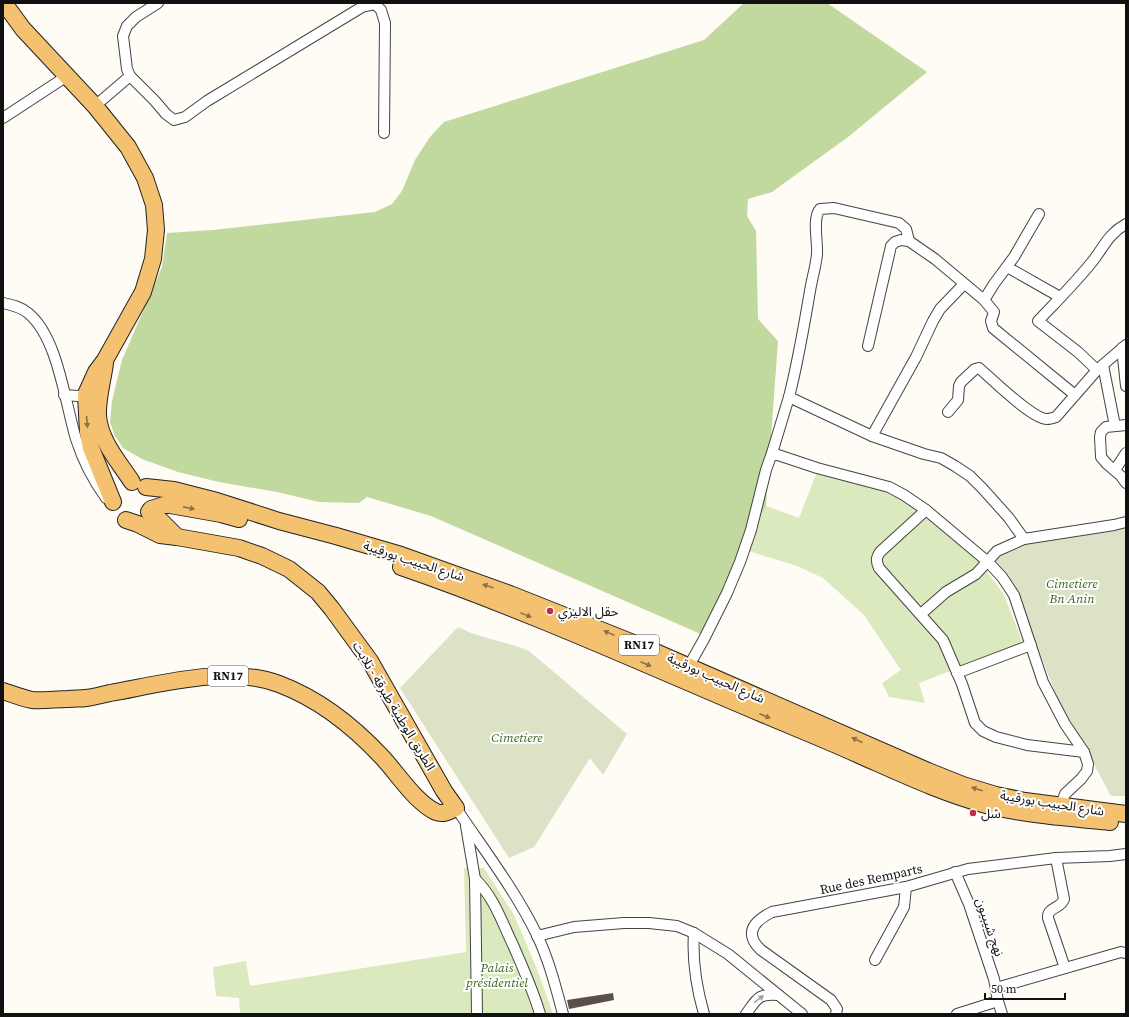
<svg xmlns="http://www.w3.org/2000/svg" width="1129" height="1017" font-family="'Source Serif 4','Noto Sans Arabic',serif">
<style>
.green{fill:#dbe9bf}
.forest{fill:#c1d99e}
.cemetery{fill:#dce2c5}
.building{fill:#59504d}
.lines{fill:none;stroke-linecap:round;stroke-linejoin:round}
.street-casing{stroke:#444;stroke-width:12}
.primary-casing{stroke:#222;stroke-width:18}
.street{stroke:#fff;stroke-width:10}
.primary{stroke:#f3c170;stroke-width:16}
.oneway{fill:#8d7245}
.oneway2{fill:#a0a0a0}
.poi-dot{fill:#bd2c48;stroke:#fff;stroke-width:1.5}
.labels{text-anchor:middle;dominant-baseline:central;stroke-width:4;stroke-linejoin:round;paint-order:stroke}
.shield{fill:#fff;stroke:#585858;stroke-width:1}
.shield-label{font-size:12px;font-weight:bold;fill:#111}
.street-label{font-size:13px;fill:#111;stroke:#fff}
.park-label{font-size:13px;font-style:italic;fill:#3a6822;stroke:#fff}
.poi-label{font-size:13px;fill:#111;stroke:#fff;text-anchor:start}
</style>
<rect width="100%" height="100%" fill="#fffbf5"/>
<!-- green -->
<g class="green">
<polygon points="817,472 888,490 921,510 949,521 1003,593 1023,643 919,683 925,703 889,697 882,683 901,670 864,615 823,578 797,566 745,550 766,506 799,518"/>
<polygon points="464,868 484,868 514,915 537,969 553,1014 240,1014 239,998 216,996 213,967 246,961 250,986 466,952"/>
</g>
<!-- forest -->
<polygon class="forest" points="744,3 827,3 927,72 848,137 772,192 748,199 747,216 756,231 758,319 778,341 766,506 703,635 431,516 367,497 359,503 319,502 277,492 219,482 178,472 142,459 123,448 115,436 110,422 112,401 122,360 162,267 167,233 213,230 375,212 392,204 402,191 415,160 430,137 444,122 704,40"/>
<!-- cemetery -->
<g class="cemetery">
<polygon points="1126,525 1126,796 1111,796 1082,742 1060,705 1014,587 992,557 1017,546"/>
<path d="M 458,627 C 481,639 506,641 529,651 L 627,734 L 603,775 L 590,758 L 534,847 L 509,858 L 400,688 Z"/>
</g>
<!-- building -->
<polygon class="building" points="613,993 614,1000 569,1009 567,1000"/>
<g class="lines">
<defs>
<g id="street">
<polyline points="130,76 155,101 166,114 174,120 185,117 207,101 362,7 375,4 381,10 385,23 384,133"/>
<polyline points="95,106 130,76 127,69 123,36 127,26 136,17 158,3"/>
<polyline points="3,118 67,76"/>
<path d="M 909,241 L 906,229 L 899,223 L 834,208 L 820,209 C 812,218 818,242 817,254 C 816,266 812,278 810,291 C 804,326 798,362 789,397 L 872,436 L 924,454 L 941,458 L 955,466 L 970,476 L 983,489 L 1009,518 L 1024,539 L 997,551 L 976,574 L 946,592 L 921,614"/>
<polyline points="1007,267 1060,297"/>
<polyline points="984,300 994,284 1014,257 1039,214"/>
<path d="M 3,303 C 12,305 21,307 28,313 C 58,337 65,403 76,439 C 83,461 93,480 106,498"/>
<polyline points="868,346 891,246 895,242 901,240 909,241 935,259 984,300 994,312 991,321 993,328 1075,395"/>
<polyline points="1122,348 1126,386"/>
<polyline points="1103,365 1115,426"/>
<path d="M 1097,370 L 1078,352 L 1038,321 C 1056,302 1075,283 1092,262 C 1104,247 1108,234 1126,224"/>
<polyline points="64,395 78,396 86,394"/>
<path d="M 948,412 L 958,400 L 959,386 L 961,382 L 975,369 L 979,368 C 992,379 1032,419 1047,419 C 1050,419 1053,418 1056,417 L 1097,370 L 1126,345"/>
<polyline points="1126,425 1106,427 1101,432 1100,437 1101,457 1107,464 1121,476 1126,483"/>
<polyline points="872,436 916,357 933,321 940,309 964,284"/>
<polyline points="772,453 789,397"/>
<polyline points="1115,470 1126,453"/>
<path d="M 926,510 L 880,552 C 876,558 876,561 879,568 L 943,640 L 962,684 L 975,723 L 983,731 L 996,737 L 1027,745 L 1084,752"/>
<polyline points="1024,539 1114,525 1126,522"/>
<polyline points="686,671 704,639 727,593 740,562 751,530 766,470 772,453 817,468 889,487 904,495 926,510 988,562 1002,577 1014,595 1043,682 1065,724 1084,752 1088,764 1087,771 1081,779 1065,794 1059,810"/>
<polyline points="957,673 1031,645"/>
<path d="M 456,808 C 484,850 515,890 537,935 C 549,960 556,988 563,1014"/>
<polyline points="466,826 475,879 477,1014"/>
<path d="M 1056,858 L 1064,899 C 1061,909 1047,907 1048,918 L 1065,968"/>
<polyline points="955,872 969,904 994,979 998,1001 1002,1014"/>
<path d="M 475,879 C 494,897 502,922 513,945 C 523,968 533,990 540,1014"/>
<path d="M 694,933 C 692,961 696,986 704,1014"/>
<polyline points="537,936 574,927 624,923 649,923 677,926 694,933 728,954 802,1014"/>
<polyline points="875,960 904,907 906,887"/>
<polyline points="996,988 1121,952 1125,953"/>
<path d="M 746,1014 C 757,999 758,993 778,995"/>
<path d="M 836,1014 L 837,1009 L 831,1000 L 761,950 C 758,947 754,943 753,939 C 748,926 762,917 772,912 L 906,887 L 968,869 L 1056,858 L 1110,856 L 1126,854"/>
<polyline points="957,1014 998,1001"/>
</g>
<g id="primary">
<polyline points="4,3 23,29 95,106 128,147 145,178 154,205 156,230 153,259 143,292 105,360 96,372 86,394 88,433 91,448 113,502"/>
<path d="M 105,363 C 103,380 97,399 98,416 C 100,441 119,462 132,482"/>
<polyline points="146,487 174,490 217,501 279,521 336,536 401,555 510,594 651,650 928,771 963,785 996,795 1025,801 1126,814"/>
<polyline points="151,509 164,505 170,505 221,514 239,519"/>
<polyline points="149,512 160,520 177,537"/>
<path d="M 401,567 C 523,609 642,663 760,713 C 793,727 826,740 859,755 C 900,773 942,793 986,805 C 1026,815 1069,818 1110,822"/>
<path d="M 3,691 C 12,694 22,698 32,700 C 44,701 56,699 68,699 C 74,698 80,699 86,698 C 94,697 102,695 110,693 C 161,684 229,665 279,684 C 319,699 353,726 382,757 C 398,774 415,802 436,812 C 443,815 450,811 456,808 L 444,791 L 370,661 L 332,609 L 318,592 L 289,569 L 262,556 L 239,548 L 177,537 L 160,535 L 138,524 L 126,520"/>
</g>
</defs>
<!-- street casing -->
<use href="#street" class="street-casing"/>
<!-- primary casing -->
<use href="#primary" class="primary-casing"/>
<!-- street -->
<use href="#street" class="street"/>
<!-- primary -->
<use href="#primary" class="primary"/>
</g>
<!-- one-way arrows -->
<defs><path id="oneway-solid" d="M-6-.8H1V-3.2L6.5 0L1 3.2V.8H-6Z"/></defs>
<g class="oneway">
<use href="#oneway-solid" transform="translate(87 422) rotate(86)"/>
<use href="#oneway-solid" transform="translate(189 508) rotate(11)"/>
<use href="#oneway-solid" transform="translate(488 586) rotate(-161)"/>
<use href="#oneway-solid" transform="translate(526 615) rotate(22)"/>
<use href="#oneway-solid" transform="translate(609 633) rotate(-158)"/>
<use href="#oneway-solid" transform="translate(646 664) rotate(23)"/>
<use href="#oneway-solid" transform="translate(765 716) rotate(23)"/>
<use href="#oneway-solid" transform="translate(857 740) rotate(-156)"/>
<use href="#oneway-solid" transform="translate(977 789) rotate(-163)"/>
</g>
<use class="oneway2" href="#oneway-solid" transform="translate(759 999) rotate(-38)"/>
<!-- markers -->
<g class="poi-dot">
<circle cx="550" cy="611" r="4"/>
<circle cx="973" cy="813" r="4"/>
</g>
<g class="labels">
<!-- shield labels -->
<g class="shield">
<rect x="619" y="635" width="40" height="20" rx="3"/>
<rect x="208" y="666" width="40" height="20" rx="3"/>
</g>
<g class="shield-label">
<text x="639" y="645">RN17</text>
<text x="228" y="676">RN17</text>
</g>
<!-- street labels -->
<g class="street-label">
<text transform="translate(414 561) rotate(18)">شارع الحبيب بورقيبة</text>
<text transform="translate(716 678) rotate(24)">شارع الحبيب بورقيبة</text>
<text transform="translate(394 706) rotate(59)">الطريق الوطنية طبرقة - تلابت</text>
<text transform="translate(1052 803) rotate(9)">شارع الحبيب بورقيبة</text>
<text transform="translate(871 879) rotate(-12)">Rue des Remparts</text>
<text transform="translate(990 927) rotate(71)">نهج شيبيون</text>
</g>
<!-- park labels -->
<g class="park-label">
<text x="1072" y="583">Cimetiere<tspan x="1072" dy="15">Bn Anin</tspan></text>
<text x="517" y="737">Cimetiere</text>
<text x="497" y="967">Palais<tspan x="497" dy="15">présidentiel</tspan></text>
</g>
<!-- poi labels -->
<g class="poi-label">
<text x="558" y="611">حقل الاليزي</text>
<text x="981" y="813">شل</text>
</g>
</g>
<!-- border -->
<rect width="1129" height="1017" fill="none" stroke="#111111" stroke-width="8"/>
<!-- scale -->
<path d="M985 993v6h80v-6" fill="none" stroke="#111111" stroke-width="2"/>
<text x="991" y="993" font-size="12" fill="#111111" stroke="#ffffff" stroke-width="3" paint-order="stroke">50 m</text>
</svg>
